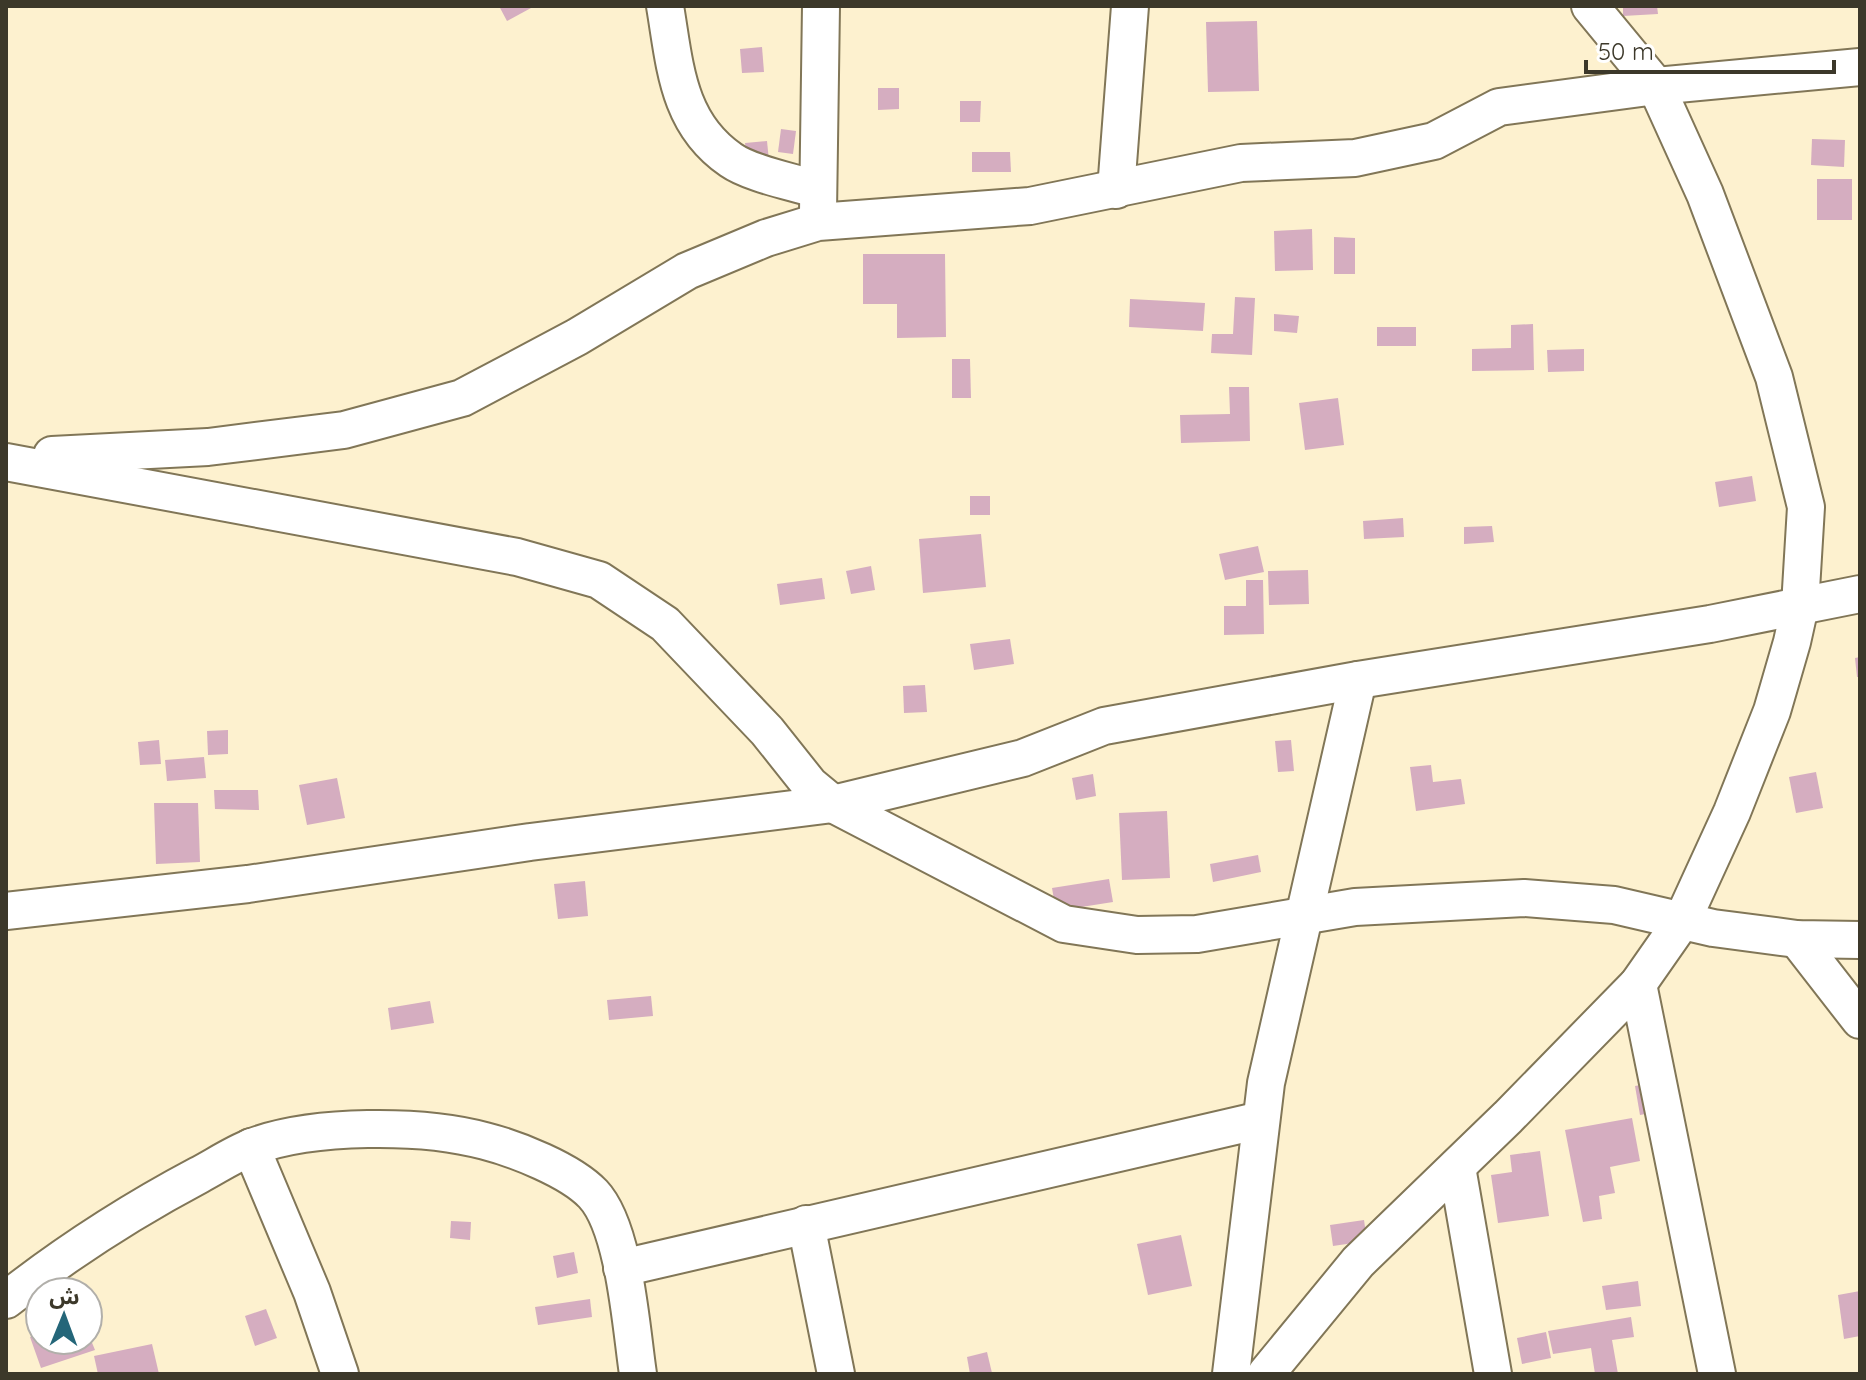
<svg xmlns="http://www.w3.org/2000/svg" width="1866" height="1380" font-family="Quicksand,'Noto Sans Arabic',sans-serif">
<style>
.building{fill:#d5adc0}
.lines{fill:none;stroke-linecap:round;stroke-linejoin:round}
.minor-casing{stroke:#817657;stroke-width:40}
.minor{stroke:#fff;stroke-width:36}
</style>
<rect width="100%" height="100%" fill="#fdf1cf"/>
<!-- building -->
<g class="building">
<polygon points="499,6 530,6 531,8 507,21"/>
<polygon points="1623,6 1657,6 1658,14 1623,16"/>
<polygon points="1257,21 1259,91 1208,92 1206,22"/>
<polygon points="762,47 764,72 742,73 740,49"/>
<polygon points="878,88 899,88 899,109 878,110"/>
<polygon points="960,101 981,101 980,122 960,122"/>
<polygon points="781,129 796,131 793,154 778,152"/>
<polygon points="1812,139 1845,140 1844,167 1811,165"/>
<polygon points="767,141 769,161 748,164 745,143"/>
<polygon points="972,152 1010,152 1011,172 972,172"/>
<rect x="1817" y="179" width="35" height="41"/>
<polygon points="1312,229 1313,270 1275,271 1274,231"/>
<polygon points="1334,237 1355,238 1355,274 1334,274"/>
<polygon points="863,254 945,254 946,337 897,338 897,304 863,304"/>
<polygon points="1235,297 1255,298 1252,355 1211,353 1212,334 1233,334"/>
<polygon points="1130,299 1205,303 1203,331 1129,327"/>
<polygon points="1274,314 1299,316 1297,333 1274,331"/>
<polygon points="1533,324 1534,370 1472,371 1472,349 1511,348 1511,325"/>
<rect x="1377" y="327" width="39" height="19"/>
<polygon points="1584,349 1584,371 1548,372 1547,350"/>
<polygon points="952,359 970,359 971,398 952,398"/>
<polygon points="1229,387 1249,387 1250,441 1181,443 1180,415 1230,414"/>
<polygon points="1338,398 1344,445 1305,450 1299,403"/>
<polygon points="1752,476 1756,501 1719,507 1715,482"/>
<rect x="970" y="496" width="20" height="19"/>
<polygon points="1403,518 1404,537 1364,539 1363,521"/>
<polygon points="1492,526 1494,542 1464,544 1464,527"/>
<polygon points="981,534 986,587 923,593 919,539"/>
<polygon points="1258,546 1264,572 1225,580 1219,554"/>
<polygon points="871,566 875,590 851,594 846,571"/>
<polygon points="1308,570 1309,604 1269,605 1268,571"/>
<polygon points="822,578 825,599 780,605 777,584"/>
<polygon points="1246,580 1263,580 1264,634 1224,635 1224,606 1246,606"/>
<polygon points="1010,639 1014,664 974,670 970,644"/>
<polygon points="1860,657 1860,677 1857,677 1855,658"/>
<polygon points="925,685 927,712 904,713 903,686"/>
<polygon points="228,730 228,754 208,755 207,731"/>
<polygon points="159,740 161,764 140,765 138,742"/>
<polygon points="1291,740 1294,771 1278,772 1275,741"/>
<polygon points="204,757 206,778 167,781 165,760"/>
<polygon points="1431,765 1433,782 1461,779 1465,804 1416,811 1410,767"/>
<polygon points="1816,772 1823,808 1796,813 1789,777"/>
<polygon points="1093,774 1096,796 1076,800 1072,778"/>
<polygon points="337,778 345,818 307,825 299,785"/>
<polygon points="214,790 258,790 259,810 215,809"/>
<polygon points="154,803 198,803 200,862 156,864"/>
<polygon points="1167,811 1170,878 1122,880 1119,813"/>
<polygon points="1258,855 1261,872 1213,882 1210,864"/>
<polygon points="1109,879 1113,902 1056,911 1052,888"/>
<polygon points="585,881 588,916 558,919 554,884"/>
<polygon points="651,996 653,1016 609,1020 607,1000"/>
<polygon points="430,1001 434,1023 391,1030 388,1008"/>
<polygon points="1657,1082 1662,1111 1640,1115 1635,1086"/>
<polygon points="1632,1118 1640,1161 1610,1167 1615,1193 1599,1196 1602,1219 1583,1222 1565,1130"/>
<polygon points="1540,1151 1549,1216 1498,1223 1491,1175 1512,1172 1510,1155"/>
<polygon points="1364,1220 1367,1241 1333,1246 1330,1225"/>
<polygon points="451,1221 471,1222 470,1240 450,1238"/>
<polygon points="1181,1235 1192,1286 1148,1295 1137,1244"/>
<polygon points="574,1252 578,1273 557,1278 553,1256"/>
<polygon points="1638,1281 1641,1306 1606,1310 1602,1286"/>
<polygon points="1860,1291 1860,1336 1844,1339 1838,1295"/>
<polygon points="590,1299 592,1317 538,1325 535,1307"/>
<polygon points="266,1309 277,1338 255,1346 245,1316"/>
<polygon points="1631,1317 1634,1337 1612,1340 1618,1374 1595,1374 1591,1348 1553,1354 1548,1331"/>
<polygon points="1546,1332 1551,1358 1522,1364 1517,1338"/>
<polygon points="88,1333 95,1350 41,1368 30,1337 40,1334 40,1340 88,1340"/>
<polygon points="152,1344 159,1374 98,1374 94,1356"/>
<polygon points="987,1352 992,1373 970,1374 967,1357"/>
</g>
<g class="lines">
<defs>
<g id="minor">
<path d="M 665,6 C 675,65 677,123 731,160 C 751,174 794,182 818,190"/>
<polyline points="1116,190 1130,6"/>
<polyline points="818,212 821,6"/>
<polyline points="52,455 208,447 344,430 462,398 577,337 687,271 766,238 818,222 1030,206 1241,163 1355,158 1434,141 1499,107 1656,86 1860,67"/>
<polyline points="6,462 517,557 599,580 665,624 767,731 810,785 833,804 1064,924 1137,935 1197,934 1355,907 1524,898 1614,905 1713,928 1797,939 1860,940"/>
<polyline points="6,911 248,884 530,842 833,804 1023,758 1104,726 1358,680 1710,624 1860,594"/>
<polyline points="1797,939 1860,1020"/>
<polyline points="1638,984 1717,1374"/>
<polyline points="251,1147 312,1292 340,1374"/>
<polyline points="1457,1167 1493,1374"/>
<polyline points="806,1224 836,1374"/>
<polyline points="622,1268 1261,1120"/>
<path d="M 6,1300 C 66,1253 131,1211 199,1175 C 216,1166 234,1154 252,1147 C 312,1124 423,1124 485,1141 C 516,1149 570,1170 593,1194 C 625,1228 631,1328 638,1374"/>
<polyline points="1231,1374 1266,1083 1358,680"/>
<polyline points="1266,1374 1358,1262 1508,1117 1638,984 1682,921 1732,812 1772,711 1792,642 1800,606 1806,507 1774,377 1705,194 1656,86 1590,6"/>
</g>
</defs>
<!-- minor casing -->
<use href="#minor" class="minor-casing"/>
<!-- minor -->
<use href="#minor" class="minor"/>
</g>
<!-- border -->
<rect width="1866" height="1380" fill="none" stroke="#3c382a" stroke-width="16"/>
<!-- north arrow -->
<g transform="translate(64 1316) rotate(1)"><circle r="38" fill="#ffffff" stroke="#b1afaa" stroke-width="2"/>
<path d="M0-6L14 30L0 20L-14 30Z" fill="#246679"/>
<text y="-12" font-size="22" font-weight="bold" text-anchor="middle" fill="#3c382a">ش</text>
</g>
<!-- scale -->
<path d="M1586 60v12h248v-12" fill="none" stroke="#3c382a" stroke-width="4"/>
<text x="1598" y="60" font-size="24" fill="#3c382a" stroke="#ffffff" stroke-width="6" paint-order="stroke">50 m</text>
</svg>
